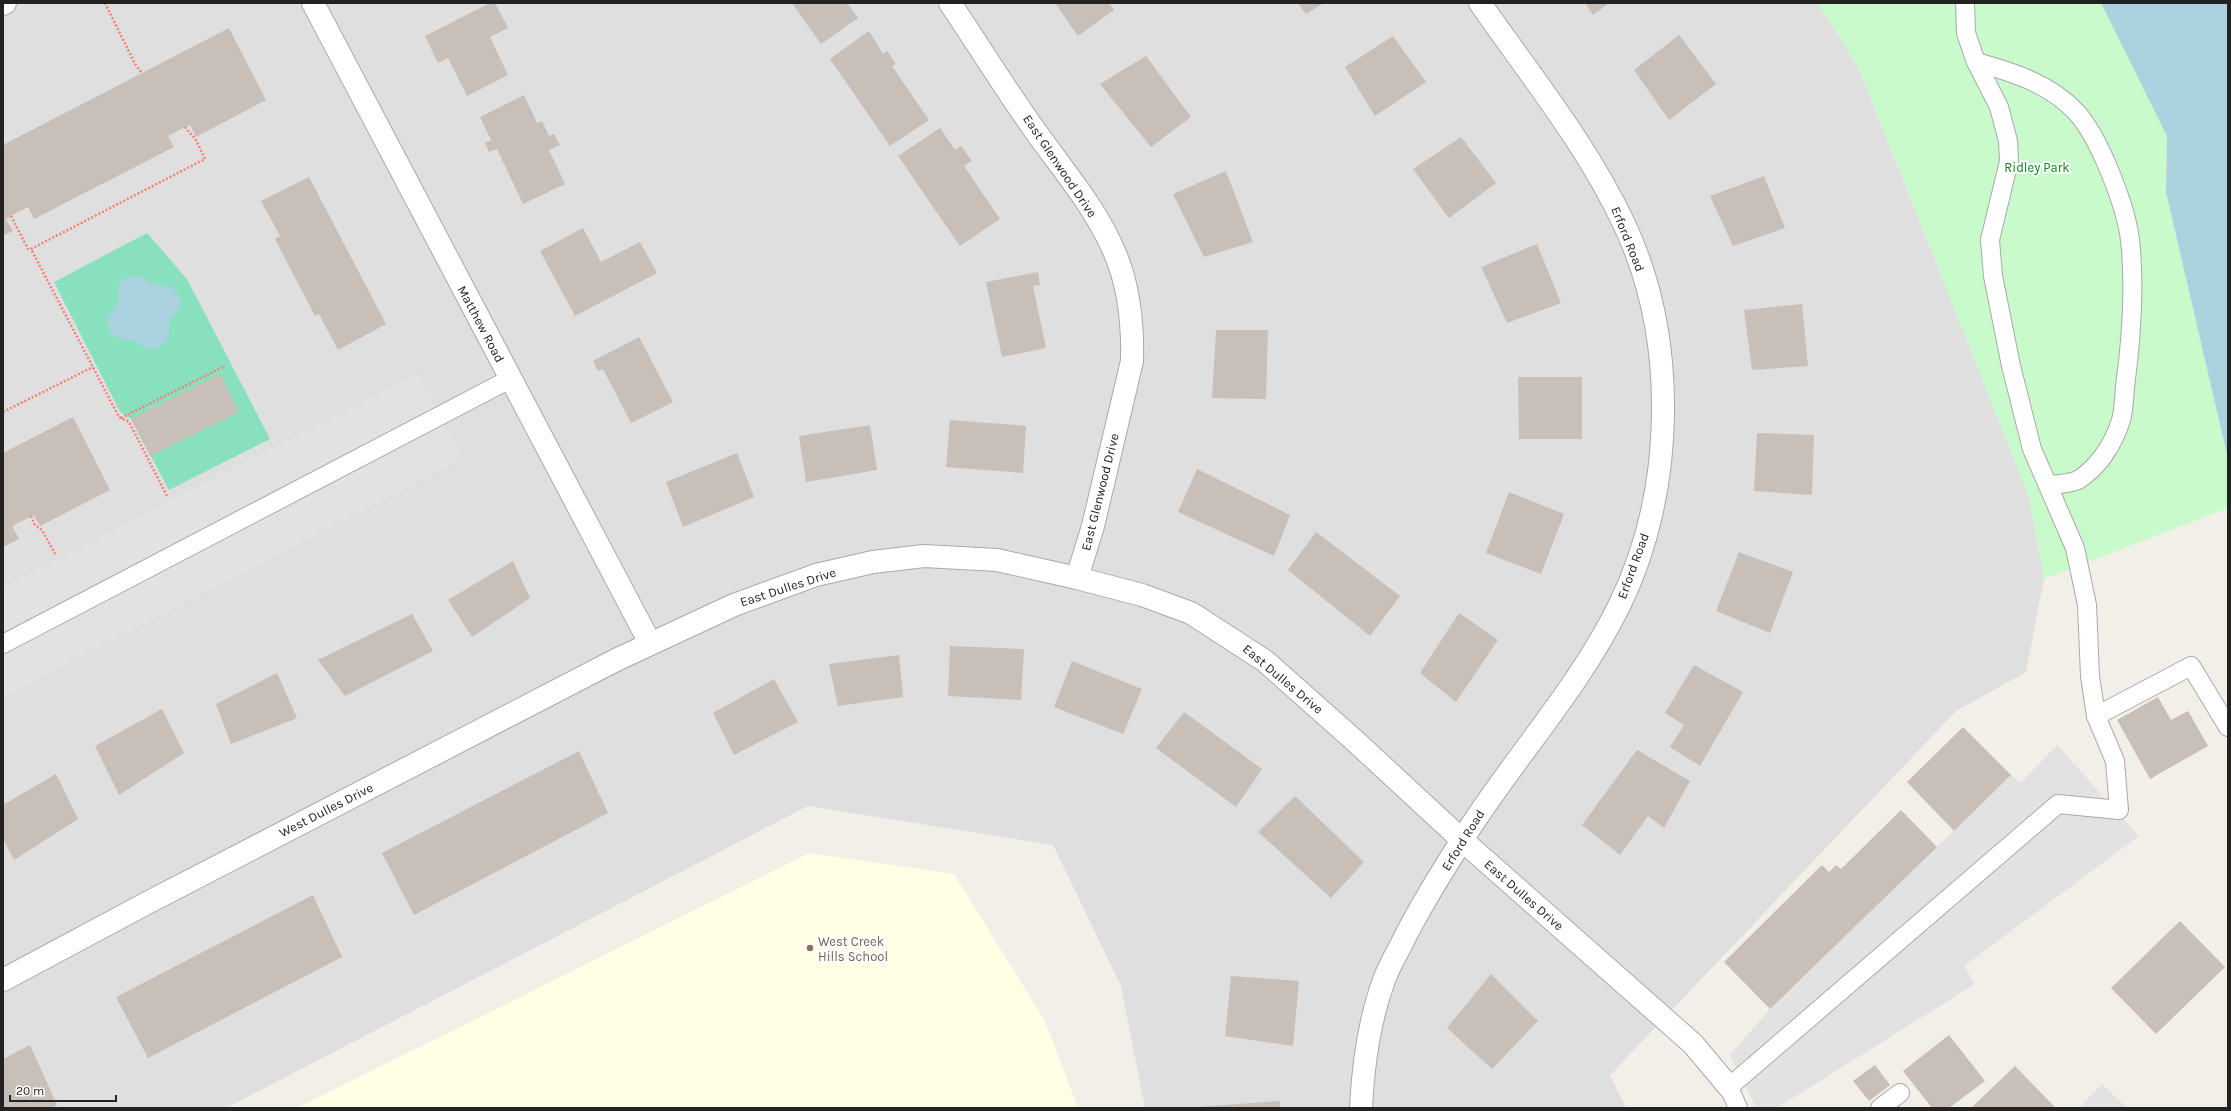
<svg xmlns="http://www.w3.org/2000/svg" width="2231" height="1111" font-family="Karla,sans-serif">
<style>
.residential{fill:#e0dfdf}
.education{fill:#ffffe5}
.park{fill:#c8facc}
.pitch{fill:#88e0be}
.parking{fill:#e2e2e2}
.water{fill:#aad3df}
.building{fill:#c7bfb8}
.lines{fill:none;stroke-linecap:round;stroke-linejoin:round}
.lane-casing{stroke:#a9a9a9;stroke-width:20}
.street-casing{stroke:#a9a9a9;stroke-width:24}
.path{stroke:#fa8072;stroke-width:2.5;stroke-dasharray:2 2;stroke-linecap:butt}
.lane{stroke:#fff;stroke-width:18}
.street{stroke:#fff;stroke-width:22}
.education-dot{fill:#8d6e63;stroke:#fff;stroke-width:1.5}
.labels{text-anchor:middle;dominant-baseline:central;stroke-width:4;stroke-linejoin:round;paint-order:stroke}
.street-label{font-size:13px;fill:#222;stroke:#fff}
.park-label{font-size:13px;fill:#0c8416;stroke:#fff}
.education-label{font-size:13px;fill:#785e54;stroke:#fff;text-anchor:start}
</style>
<rect width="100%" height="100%" fill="#f2efe9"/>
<!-- residential -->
<polygon class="residential" points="3,3 1818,3 1858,67 2029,497 2044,579 2026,672 1956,711 1630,1054 1610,1076 1626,1108 1145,1108 1121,986 1053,845 808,806 226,1108 3,1108"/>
<!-- education -->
<polygon class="education" points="809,853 954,874 1045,1021 1078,1108 297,1108"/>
<!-- park -->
<polygon class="park" points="1818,3 2101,3 2167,136 2166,191 2228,459 2228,508 2044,579 2029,497 1858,67"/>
<!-- pitch -->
<polygon class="pitch" points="147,233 187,279 270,439 169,490 131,419 120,412 54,282"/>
<!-- parking -->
<g class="parking">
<polygon points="418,373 463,459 3,697 3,587"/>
<polygon points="2057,745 2139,836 1964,966 1975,984 1777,1108 1756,1108 1730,1055 1770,1009 2011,775 2021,783"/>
<polygon points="2102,1084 2127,1108 2079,1108"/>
</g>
<!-- water -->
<g class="water">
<polygon points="2101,3 2228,3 2228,459 2166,192 2167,136"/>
<path d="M 137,276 L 144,278 L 152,284 L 170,287 C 192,304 174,310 169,324 C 170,341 166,346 150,350 C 144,348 140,343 134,341 C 125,337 116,341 110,331 C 103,318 113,313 117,303 C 123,287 109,280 137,276 Z"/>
</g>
<!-- building -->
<g class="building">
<polygon points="490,3 495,3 508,28 490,37 508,75 467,96 448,58 438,63 425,36"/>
<polygon points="792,3 847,3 858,18 821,44"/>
<polygon points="1055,3 1109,3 1114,10 1078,36"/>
<polygon points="1298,3 1324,3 1306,14"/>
<polygon points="1585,3 1609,3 1593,15"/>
<polygon points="229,28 266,100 196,137 190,125 185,127 168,136 174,147 34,219 28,207 11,216 6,219 13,231 3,236 3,145"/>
<polygon points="869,31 883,54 887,51 896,64 892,66 929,120 890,146 830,59"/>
<polygon points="1679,35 1716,84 1669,120 1634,70"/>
<polygon points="1393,36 1426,82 1375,116 1345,67"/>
<polygon points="1146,56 1191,117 1151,147 1100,84"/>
<polygon points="524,95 537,123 542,121 549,136 554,134 560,145 549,150 565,184 523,204 497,149 489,152 485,143 491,140 480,117"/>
<polygon points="940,128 955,150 961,146 972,161 964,166 1000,219 960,246 898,156"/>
<polygon points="1461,137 1496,183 1449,218 1413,169"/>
<polygon points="1226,171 1253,242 1204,257 1173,194"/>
<polygon points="1764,176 1785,228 1733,246 1710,196"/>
<polygon points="309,177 386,324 338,350 319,314 315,316 275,239 280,236 261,201"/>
<polygon points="583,228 601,262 640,242 657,273 575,316 540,251"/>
<polygon points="1537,244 1561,303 1507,323 1481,267"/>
<polygon points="1038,272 1040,285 1033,286 1046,348 1002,357 986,282"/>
<polygon points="1802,304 1808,366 1752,370 1744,310"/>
<polygon points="1216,330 1268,330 1266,399 1212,398"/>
<polygon points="639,337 673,402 631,423 603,369 598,371 593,361"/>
<polygon points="220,374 239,412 150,456 131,419"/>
<polygon points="1518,377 1582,377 1582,439 1519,439"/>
<polygon points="73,417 110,490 40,526 34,515 12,526 19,539 3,547 3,453"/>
<polygon points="950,420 1026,426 1023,473 946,467"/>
<polygon points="870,425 877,470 806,482 799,436"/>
<polygon points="1757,433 1814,435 1812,495 1754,491"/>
<polygon points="737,453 754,497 683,527 666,482"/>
<polygon points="1197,469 1290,515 1274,556 1178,512"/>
<polygon points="1509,492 1564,514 1541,574 1486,553"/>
<polygon points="1316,532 1400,596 1370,636 1288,570"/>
<polygon points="1739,552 1793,572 1770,633 1716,611"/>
<polygon points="513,561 530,598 472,637 448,600"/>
<polygon points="1459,613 1498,640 1456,702 1420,673"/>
<polygon points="412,614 433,651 345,696 318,660"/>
<polygon points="950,646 1024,649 1021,700 948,696"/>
<polygon points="899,655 903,697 838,706 829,664"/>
<polygon points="1072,661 1142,689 1123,734 1054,707"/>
<polygon points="1694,665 1743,692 1700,766 1670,747 1684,725 1665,713"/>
<polygon points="277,673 297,718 231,744 216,704"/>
<polygon points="774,679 798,722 734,755 713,713"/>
<polygon points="2158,697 2171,720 2188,711 2208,746 2150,779 2117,720"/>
<polygon points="162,709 184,753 119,795 95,746"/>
<polygon points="1184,712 1262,769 1236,807 1156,748"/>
<polygon points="1963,727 2011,775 1954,831 1907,782"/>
<polygon points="1637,750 1690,781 1664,828 1648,816 1620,855 1582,825"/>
<polygon points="579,751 608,813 414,915 382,853"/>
<polygon points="56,774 78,819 14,860 3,839 3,805"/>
<polygon points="1295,796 1364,862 1331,898 1258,832"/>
<polygon points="1901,810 1937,847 1770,1009 1724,962 1822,865 1829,872 1836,865 1841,869"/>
<polygon points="313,895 342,957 148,1058 116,997"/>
<polygon points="2180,921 2225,967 2156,1034 2111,988"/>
<polygon points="1491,974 1538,1021 1492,1069 1447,1028"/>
<polygon points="1231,976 1299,981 1293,1046 1225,1036"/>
<polygon points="1949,1035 1985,1081 1949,1108 1932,1108 1903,1071"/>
<polygon points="30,1045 57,1105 51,1108 3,1108 3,1059"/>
<polygon points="1875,1065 1890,1085 1869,1101 1853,1081"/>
<polygon points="2015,1066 2056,1108 1971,1108"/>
<polygon points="1280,1101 1280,1108 1198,1108 1198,1107"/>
</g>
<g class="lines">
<defs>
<g id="lane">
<path d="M 1965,3 L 1966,33 L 1976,62 C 2012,72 2051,84 2077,113 C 2099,137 2126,206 2130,240 C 2135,285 2131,342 2125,387 C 2124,398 2124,410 2121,420 C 2114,443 2099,467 2078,480 C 2070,484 2057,484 2048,485"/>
<polyline points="3,644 510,379"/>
<polyline points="2096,716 2191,666 2228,727"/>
<polyline points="1738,1108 1729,1087 2058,804 2119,810 2115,761 2096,716 2090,676 2087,605 2075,548 2032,449 2011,366 1993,276 1990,240 2009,161 2008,141 1999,107 1976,62"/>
<polyline points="1880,1108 1900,1093"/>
</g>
<g id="street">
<polyline points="313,3 650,643"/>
<path d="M 950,3 C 979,46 1006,90 1036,132 C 1063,170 1095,207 1114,251 C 1129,285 1133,324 1132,361 L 1093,526 L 1077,578"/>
<polyline points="3,4 5,3"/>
<polyline points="3,980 147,903 616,660 734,605 816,575 873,562 924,556 997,560 1077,578 1142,595 1191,613 1265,661 1354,740 1462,840 1693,1044 1729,1087"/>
<path d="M 1361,1108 C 1363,1065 1369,1021 1384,980 C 1388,969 1394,958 1400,947 C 1418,910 1440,875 1462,840 C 1512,760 1578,690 1620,604 C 1675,491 1678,340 1625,226 C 1588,146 1530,75 1480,3"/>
</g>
</defs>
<!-- lane casing -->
<use href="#lane" class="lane-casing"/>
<!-- street casing -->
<use href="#street" class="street-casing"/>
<!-- path -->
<g class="path">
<polyline points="105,3 135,64 142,73"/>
<polyline points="11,216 28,249 31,249"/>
<polyline points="3,412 93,367"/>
<polyline points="121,418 225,366"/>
<polyline points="167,496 129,422 119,417 31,249 205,159 196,140 185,127"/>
<polyline points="31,516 35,525 42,530 55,554"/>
</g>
<!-- lane -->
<use href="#lane" class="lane"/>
<!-- street -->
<use href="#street" class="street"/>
</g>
<!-- markers -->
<circle class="education-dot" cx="810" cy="948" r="4"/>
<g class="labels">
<!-- street labels -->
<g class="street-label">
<text transform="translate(1060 166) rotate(56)">East Glenwood Drive</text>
<text transform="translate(1628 239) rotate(68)">Erford Road</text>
<text transform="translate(481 324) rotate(62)">Matthew Road</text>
<text transform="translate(1100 492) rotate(-76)">East Glenwood Drive</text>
<text transform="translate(1633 566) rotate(-70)">Erford Road</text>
<text transform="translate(788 587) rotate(-18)">East Dulles Drive</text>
<text transform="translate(1283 679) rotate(40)">East Dulles Drive</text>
<text transform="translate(326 810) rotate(-27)">West Dulles Drive</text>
<text transform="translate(1463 840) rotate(-58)">Erford Road</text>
<text transform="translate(1524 895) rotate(41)">East Dulles Drive</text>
</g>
<!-- park labels -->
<g class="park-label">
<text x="2037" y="167">Ridley Park</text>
</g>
<!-- education labels -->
<g class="education-label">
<text x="818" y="941">West Creek<tspan x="818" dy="15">Hills School</tspan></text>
</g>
</g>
<!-- border -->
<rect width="2231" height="1111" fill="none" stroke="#222222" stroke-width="8"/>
<!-- scale -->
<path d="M10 1095v6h106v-6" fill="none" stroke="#222222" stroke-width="2"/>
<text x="16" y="1095" font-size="12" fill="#222222" stroke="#ffffff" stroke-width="3" paint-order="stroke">20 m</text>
</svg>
